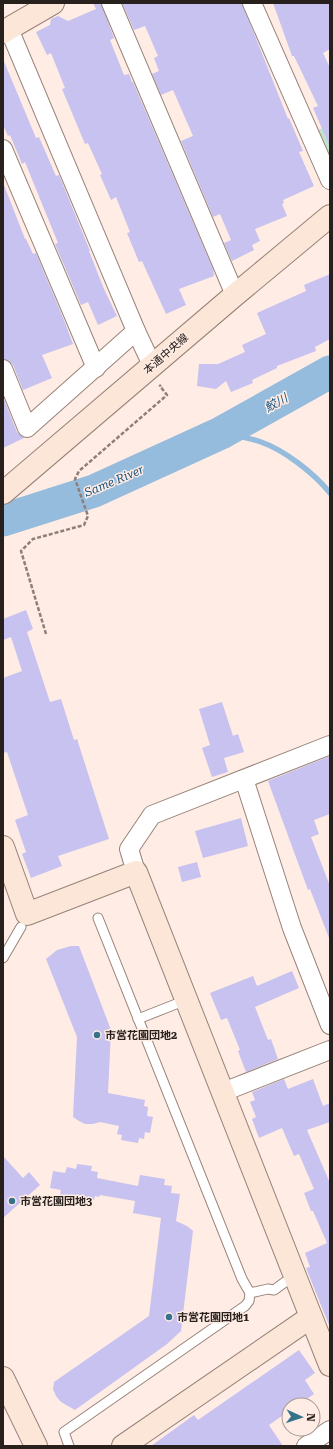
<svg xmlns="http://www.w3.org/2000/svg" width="333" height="1449" font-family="'Roboto Serif','Noto Sans JP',serif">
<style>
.green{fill:#c3e2c9}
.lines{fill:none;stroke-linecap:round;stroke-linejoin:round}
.stream{stroke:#95bbdd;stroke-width:5.5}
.river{stroke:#95bbdd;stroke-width:33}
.building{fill:#c7c2f0}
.lane-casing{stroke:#978379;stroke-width:11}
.street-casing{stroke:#978379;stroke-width:20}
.secondary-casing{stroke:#978379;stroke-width:24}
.path{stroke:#8d807a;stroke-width:2.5;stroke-dasharray:4 2;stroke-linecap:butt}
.lane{stroke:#fff;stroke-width:9}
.street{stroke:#fff;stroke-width:18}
.secondary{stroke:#fbe6d8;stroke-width:22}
.poi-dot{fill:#36738a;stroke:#ffece4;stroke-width:1.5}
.labels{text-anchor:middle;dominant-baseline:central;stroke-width:3;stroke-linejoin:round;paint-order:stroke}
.street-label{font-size:11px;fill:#28201c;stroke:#ffece4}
.poi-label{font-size:11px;font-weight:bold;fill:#28201c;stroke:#ffece4;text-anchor:start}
.water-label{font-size:12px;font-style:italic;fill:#1b5581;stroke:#ffece4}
</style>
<rect width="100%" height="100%" fill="#ffece4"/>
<!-- green -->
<polygon class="green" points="330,125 330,158 318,130"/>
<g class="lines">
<!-- stream -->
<path class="stream" d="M 221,433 C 234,436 248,437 261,442 C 284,450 314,473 330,493"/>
<!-- river -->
<polyline class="river" points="3,520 94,491 221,433 330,372"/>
</g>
<!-- building -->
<g class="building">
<polygon points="93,3 101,3 114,38 110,40 124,75 129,74 132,82 133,82 213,269 214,276 179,289 186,305 166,314 142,261 139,262 127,233 130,232 116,197 111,200 100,175 102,174 88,143 85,144 62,89 65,88 51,53 47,55 36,32 50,25 51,19 58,16 68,21 96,9"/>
<polygon points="122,3 242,3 288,119 289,118 303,151 299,152 314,186 283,200 284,203 282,204 287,216 255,229 260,241 252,245 254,250 232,261 224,243 231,240 220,214 213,217 181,141 193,136 173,90 161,95 152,74 159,71 154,58 158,56 145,26 134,30"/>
<polygon points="273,3 330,3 330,49 323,53 330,68 330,147 313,108 318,106 294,56 292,56"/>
<polygon points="3,59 36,138 39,137 56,176 59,175 90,251 89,251 104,289 117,316 98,325 88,302 81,305 55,244 58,243 25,162 22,164 10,135 8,136 3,125"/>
<polygon points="4,185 25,239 26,239 33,254 36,253 64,320 73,344 42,355 52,378 23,390 13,365 9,361 3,359"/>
<polygon points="330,274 330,339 315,347 316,351 277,366 277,368 252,380 253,383 231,392 226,381 216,389 197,386 199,364 218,364 245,352 242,345 266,334 257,313 306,291 304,285"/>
<polygon points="3,397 17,432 24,438 3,448"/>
<polygon points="26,610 33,629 27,632 50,702 61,699 74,740 77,739 109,839 58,856 62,866 31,878 22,854 26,852 15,820 28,815 7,752 3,753 3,678 22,671 11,637 3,640 3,619"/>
<polygon points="222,702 233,736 238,734 244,752 224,758 228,772 212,777 202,748 210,745 199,709"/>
<polygon points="330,756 330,814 314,820 319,834 311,837 330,886 330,938 329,938 310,889 308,890 268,781"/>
<polygon points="241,818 248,846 203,858 195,831"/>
<polygon points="197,862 201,877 182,882 178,867"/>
<polygon points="71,946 79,946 111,1030 108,1093 145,1100 144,1106 148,1107 147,1116 153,1117 150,1133 145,1132 144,1139 139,1138 138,1143 121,1140 122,1135 117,1134 119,1126 100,1122 93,1124 85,1124 79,1121 73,1117 77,1037 46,959 57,950"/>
<polygon points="292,971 299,988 255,1007 268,1040 271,1039 278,1059 246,1072 238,1051 240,1050 227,1018 221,1020 210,993 253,976 257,986"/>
<polygon points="284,1079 288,1089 313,1079 323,1106 330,1103 330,1122 307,1130 330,1183 329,1325 306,1268 310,1267 305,1253 327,1243 313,1211 311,1211 304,1193 314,1189 299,1154 294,1156 282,1128 259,1138 252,1119 256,1117 250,1102 255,1100 252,1092"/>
<polygon points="3,1156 23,1178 29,1172 40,1185 3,1218"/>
<polygon points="77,1164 92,1166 91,1171 98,1172 97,1178 138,1186 140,1175 165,1179 164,1185 172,1186 171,1193 180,1194 176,1221 187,1226 193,1231 181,1331 167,1344 75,1410 61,1402 56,1396 53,1389 54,1382 149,1316 161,1218 133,1213 135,1201 100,1195 99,1197 95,1196 94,1200 84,1198 83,1204 68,1201 69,1196 60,1195 61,1190 50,1188 53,1171 65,1173 67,1167 76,1169"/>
<polygon points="299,1350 315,1373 305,1380 314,1394 298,1405 289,1405 289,1411 269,1425 283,1446 151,1446 194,1415 198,1420"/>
</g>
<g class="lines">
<defs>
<g id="lane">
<polyline points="98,918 242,1279 250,1293 268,1289 274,1290 285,1282"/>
<polyline points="3,958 21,927"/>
<polyline points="138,1019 176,1004"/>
<polyline points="69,1446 64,1432 245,1306 249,1301 250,1293"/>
</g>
<g id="street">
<polyline points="111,3 235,295"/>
<polyline points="252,3 330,180"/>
<polyline points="9,29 136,331 152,365"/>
<polyline points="3,149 96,368"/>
<polyline points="3,369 27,428 136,331"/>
<polyline points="244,779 292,928 330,1025"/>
<polyline points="136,872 129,849 152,815 330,745"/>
<polyline points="223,1092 330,1050"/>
<polyline points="306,1446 330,1430"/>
</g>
<g id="secondary">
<polyline points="3,32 53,3"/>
<polyline points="3,493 235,295 330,216"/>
<polyline points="3,847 27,914 136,872 330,1365"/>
<polyline points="3,1378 36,1446"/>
<polyline points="123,1446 311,1317"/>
</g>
</defs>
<!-- lane casing -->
<use href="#lane" class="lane-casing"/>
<!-- street casing -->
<use href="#street" class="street-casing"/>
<!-- secondary casing -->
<use href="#secondary" class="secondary-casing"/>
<!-- path -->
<polyline class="path" points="46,634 21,551 33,539 84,525 88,516 75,479 79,471 167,395 160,386 161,385"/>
<!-- lane -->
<use href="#lane" class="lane"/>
<!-- street -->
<use href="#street" class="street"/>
<!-- secondary -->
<use href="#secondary" class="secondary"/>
</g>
<!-- markers -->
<g class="poi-dot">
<circle cx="97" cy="1035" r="4"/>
<circle cx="12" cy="1201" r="4"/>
<circle cx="169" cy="1317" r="4"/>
</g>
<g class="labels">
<!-- street labels -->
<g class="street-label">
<text transform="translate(166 354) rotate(-41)">本通中央線</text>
</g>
<!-- poi labels -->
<g class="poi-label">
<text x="105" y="1035">市営花園団地2</text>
<text x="20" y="1201">市営花園団地3</text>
<text x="177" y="1317">市営花園団地1</text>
</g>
<!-- water labels -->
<g class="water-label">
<text transform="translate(276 403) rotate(-29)">鮫川</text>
<text transform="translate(114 481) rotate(-23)">Same River</text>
</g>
</g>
<!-- border -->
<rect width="333" height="1449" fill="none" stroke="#28201c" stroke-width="8"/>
<!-- north arrow -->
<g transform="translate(301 1417) rotate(93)"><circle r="19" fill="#ffece4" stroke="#a99a94"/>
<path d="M0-3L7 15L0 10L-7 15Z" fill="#36738a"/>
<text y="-6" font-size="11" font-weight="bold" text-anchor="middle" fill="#28201c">N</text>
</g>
</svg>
